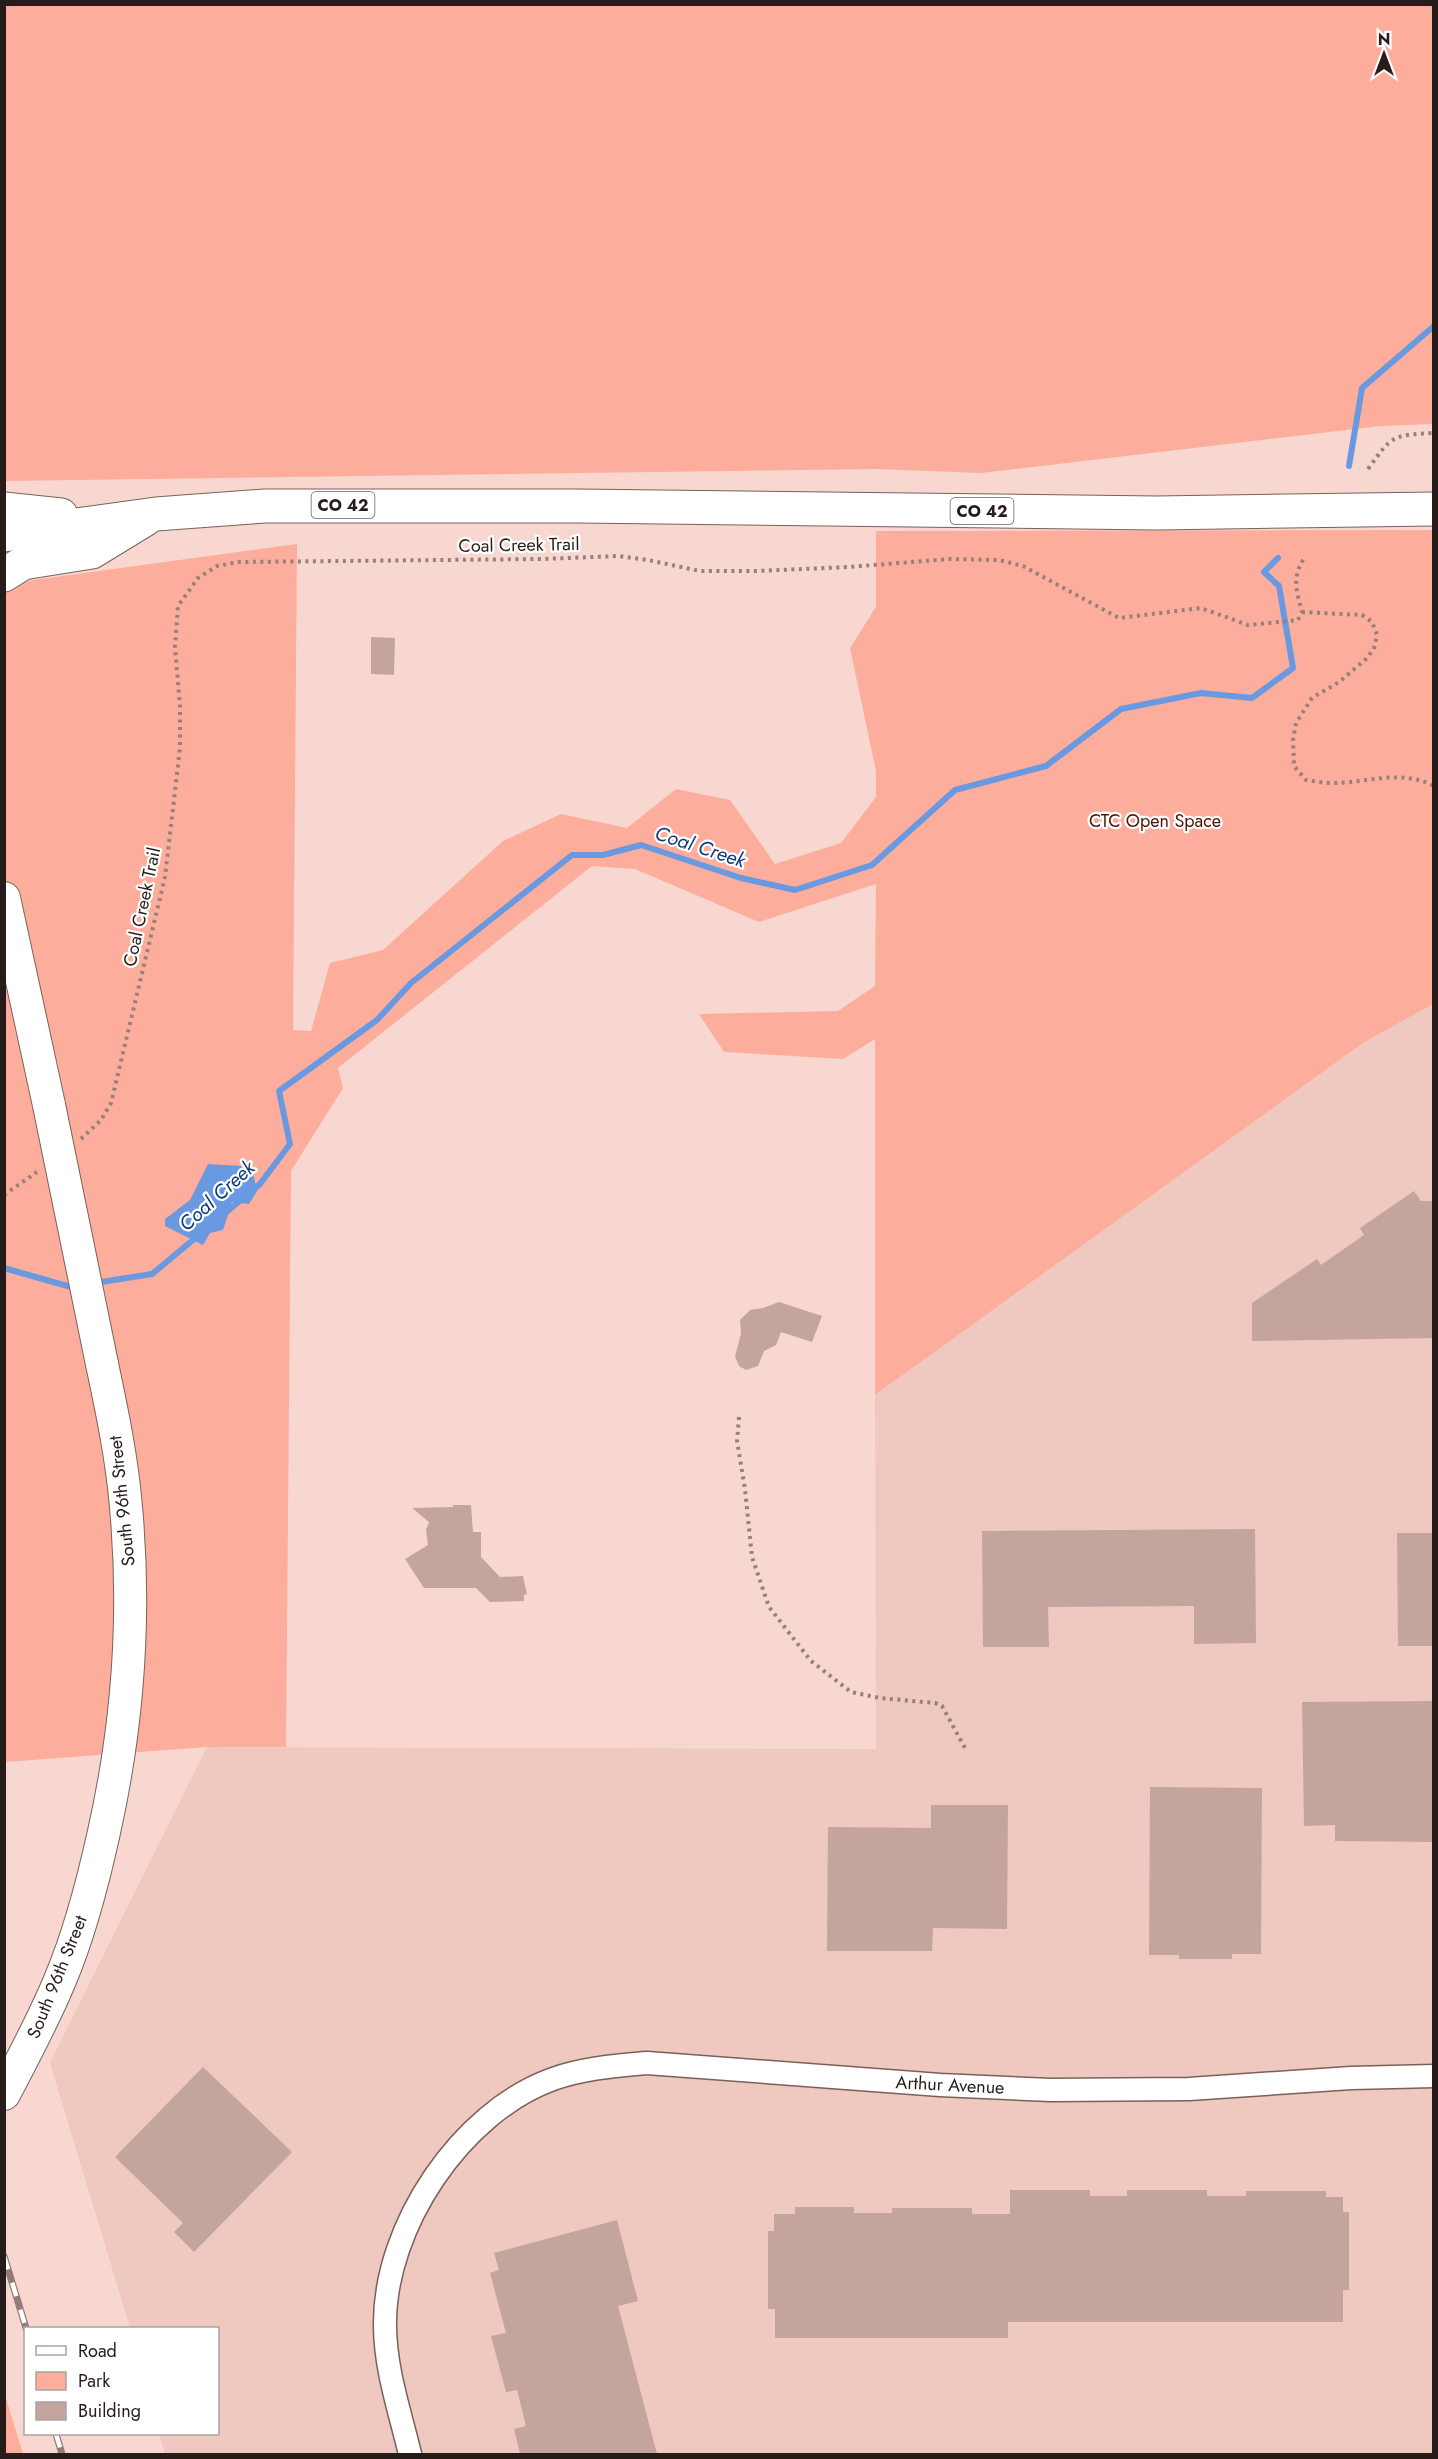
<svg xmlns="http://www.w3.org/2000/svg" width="1438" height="2459" font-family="Jost,sans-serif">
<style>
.built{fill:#efc8bf}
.green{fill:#fdad9c}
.water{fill:#6899e1}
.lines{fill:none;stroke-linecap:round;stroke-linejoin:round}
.stream{stroke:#6899e1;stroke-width:6}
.building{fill:#c3a59e}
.street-casing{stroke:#7b605a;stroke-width:25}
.secondary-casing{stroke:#7b605a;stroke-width:34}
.primary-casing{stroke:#7b605a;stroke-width:35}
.path{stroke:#96807a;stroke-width:4;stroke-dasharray:3 4.5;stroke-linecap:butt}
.street{stroke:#fff;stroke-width:22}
.secondary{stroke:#fff;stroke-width:32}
.primary{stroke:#fff;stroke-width:33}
.rail-casing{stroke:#927c76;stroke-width:7}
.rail{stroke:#fff;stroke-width:4.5;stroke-dasharray:14;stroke-linecap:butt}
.secondary-bridge-casing{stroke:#7b605a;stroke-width:34;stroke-linecap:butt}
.secondary-bridge{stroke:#fff;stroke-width:32}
.labels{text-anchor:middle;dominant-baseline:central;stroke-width:4.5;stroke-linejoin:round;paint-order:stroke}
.shield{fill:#fff;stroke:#68605e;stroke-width:1.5}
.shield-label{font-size:16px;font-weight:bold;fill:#271c19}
.street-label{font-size:18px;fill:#271c19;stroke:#fff}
.park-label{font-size:18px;fill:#4f150a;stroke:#fff}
.water-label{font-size:20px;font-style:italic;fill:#0d3b7c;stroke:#fff}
</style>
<rect width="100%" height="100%" fill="#f7d7cf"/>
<!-- built -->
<polygon class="built" points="1433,1004 1433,2454 165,2454 159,2434 218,2434 218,2328 130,2328 50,2063 207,1747 876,1749 875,1395 1363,1043"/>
<!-- green -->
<g class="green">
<polygon points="4,5 1433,5 1433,424 1380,426 981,473 876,469 5,481"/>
<polygon points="1433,530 1433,1004 1363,1043 875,1395 875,1039 843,1059 724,1052 699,1014 838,1011 875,986 876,884 759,922 635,869 592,866 338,1068 343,1088 291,1171 286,1747 207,1747 5,1762 4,584 297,544 293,1030 311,1031 330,963 383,950 503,841 561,814 627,828 676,789 730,800 775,864 841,843 876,797 876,771 850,648 876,607 876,531"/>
<polygon points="5,2395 23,2454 5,2454"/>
</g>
<!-- water -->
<polygon class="water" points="208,1164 241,1166 244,1173 253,1173 257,1191 249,1204 232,1202 223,1230 210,1233 203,1245 165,1226 165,1219 190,1200"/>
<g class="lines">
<!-- stream -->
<g class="stream">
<polyline points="1349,466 1362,388 1434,326"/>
<polyline points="251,1192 260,1184 290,1144 279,1091 377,1020 411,983 572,855 603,855 641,845 741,878 795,890 872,865 955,790 1046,766 1121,709 1201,693 1252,698 1293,668 1279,586 1264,572 1278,558"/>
<polyline points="223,1215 243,1198"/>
<polyline points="4,1268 71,1287 76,1286"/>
<polyline points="95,1283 152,1274 199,1235"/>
</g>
</g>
<!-- building -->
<g class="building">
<polygon points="371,637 395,638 394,675 371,674"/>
<polygon points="1414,1191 1421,1201 1434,1201 1434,1338 1252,1341 1252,1303 1317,1259 1321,1265 1364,1235 1360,1228"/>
<polygon points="779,1302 822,1316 812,1342 781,1332 776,1345 764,1351 758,1366 746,1370 739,1366 735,1356 741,1334 740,1320 750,1310 763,1308"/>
<polygon points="453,1505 471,1505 473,1532 481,1532 481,1557 500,1577 523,1576 527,1594 524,1595 524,1601 490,1602 476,1588 424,1588 405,1559 428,1545 426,1530 429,1522 412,1508 453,1507"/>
<polygon points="1255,1529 1256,1643 1194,1644 1194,1606 1048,1607 1049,1647 983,1647 982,1531"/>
<polygon points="1397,1533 1434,1533 1434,1646 1398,1646"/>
<polygon points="1434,1701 1434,1842 1335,1841 1335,1825 1304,1826 1302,1702"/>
<polygon points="1150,1787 1262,1788 1261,1954 1232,1954 1232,1959 1179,1959 1179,1955 1149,1955"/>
<polygon points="931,1805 1008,1805 1007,1929 933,1928 932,1951 827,1951 828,1827 931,1828"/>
<polygon points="203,2067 292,2152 194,2252 174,2232 183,2223 115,2157"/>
<polygon points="1010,2190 1090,2190 1090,2196 1127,2196 1127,2190 1207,2190 1207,2196 1246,2196 1246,2191 1326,2191 1326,2197 1343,2197 1343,2212 1349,2212 1349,2290 1343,2290 1343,2322 1008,2322 1008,2338 775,2338 775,2309 768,2309 768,2231 774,2231 774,2214 795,2214 795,2207 854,2207 854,2213 892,2213 892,2208 972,2208 972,2214 1010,2214"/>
<polygon points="617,2220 638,2301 618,2306 657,2454 520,2454 514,2429 526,2426 517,2390 506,2392 491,2336 506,2333 490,2273 499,2270 494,2253"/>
</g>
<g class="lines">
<defs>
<path id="street" d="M 410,2454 C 400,2412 385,2369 385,2325 C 384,2227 461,2112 553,2079 C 584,2068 615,2066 647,2063 L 940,2085 L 1050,2090 L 1189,2089 L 1351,2078 L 1434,2076"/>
<g id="secondary">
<polyline points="4,898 49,1105"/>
<path d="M 4,2094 C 24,2056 44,2019 60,1980 C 80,1933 93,1882 104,1832 C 128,1725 136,1617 126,1507 C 122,1459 112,1411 102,1364"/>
</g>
<g id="primary">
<polyline points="4,509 61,515"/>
<polyline points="4,535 156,514 265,506 578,506 1157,513 1434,509"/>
<polyline points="4,575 23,563 92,552 146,519"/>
</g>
</defs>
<!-- street casing -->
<use href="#street" class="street-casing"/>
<!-- secondary casing -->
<use href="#secondary" class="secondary-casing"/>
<!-- primary casing -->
<use href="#primary" class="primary-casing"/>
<!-- path -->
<g class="path">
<path d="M 1368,469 C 1392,436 1391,435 1434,433"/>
<path d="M 1302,612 L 1362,615 L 1372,622 L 1377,635 L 1374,649 L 1365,660 L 1339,682 L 1312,698 L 1296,723 L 1293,740 L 1294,766 L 1306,780 C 1314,781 1322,783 1330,783 C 1365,784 1400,768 1434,786"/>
<path d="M 81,1139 L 101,1120 L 111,1103 L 165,877 L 180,748 L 180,706 L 175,647 L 178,606 L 198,578 L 217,566 L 239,562 L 543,559 L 618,556 L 648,560 L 700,571 L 756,571 L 849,567 L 949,559 L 999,560 L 1023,566 L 1119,618 L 1201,608 L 1248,625 L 1298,620 L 1302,612 C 1296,590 1292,578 1304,558"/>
<polyline points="4,1195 37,1172"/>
<polyline points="739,1417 737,1441 745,1489 752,1557 769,1607 811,1661 851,1692 880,1698 935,1703 942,1706 965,1748"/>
</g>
<!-- street -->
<use href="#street" class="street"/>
<!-- secondary -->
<use href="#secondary" class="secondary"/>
<!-- primary -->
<use href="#primary" class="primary"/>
<defs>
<g id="rail">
<polyline points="4,2256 26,2328"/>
<polyline points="56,2434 62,2454"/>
</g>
</defs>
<!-- rail casing -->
<use href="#rail" class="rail-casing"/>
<!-- rail -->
<use href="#rail" class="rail"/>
<defs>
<polyline id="secondary-bridge" points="49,1105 102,1364"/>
</defs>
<!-- secondary-bridge casing -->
<use href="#secondary-bridge" class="secondary-bridge-casing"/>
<!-- secondary-bridge -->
<use href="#secondary-bridge" class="secondary-bridge"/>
</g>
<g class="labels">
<!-- shield labels -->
<g class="shield">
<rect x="311.5" y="492" width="63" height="26" rx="4.5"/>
<rect x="950.5" y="498" width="63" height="26" rx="4.5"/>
</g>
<g class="shield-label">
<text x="343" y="505">CO 42</text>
<text x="982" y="511">CO 42</text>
</g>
<!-- street labels -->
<g class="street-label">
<text transform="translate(519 545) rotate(-1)">Coal Creek Trail</text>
<text transform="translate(142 907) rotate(-78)">Coal Creek Trail</text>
<text transform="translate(122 1501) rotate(-96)">South 96th Street</text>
<text transform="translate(57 1977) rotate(-68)">South 96th Street</text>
<text transform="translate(950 2085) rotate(3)">Arthur Avenue</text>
</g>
<!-- park labels -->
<g class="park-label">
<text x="1155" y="821">CTC Open Space</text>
</g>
<!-- water labels -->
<g class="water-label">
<text transform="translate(700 847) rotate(18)">Coal Creek</text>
<text transform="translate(217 1196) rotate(-42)">Coal Creek</text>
</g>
</g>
<!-- border -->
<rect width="1438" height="2459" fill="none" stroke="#271c19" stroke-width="12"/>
<!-- legend -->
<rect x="24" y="2327" width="195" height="108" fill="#ffffff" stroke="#a9a4a3" stroke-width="1.5"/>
<rect x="36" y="2346" width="30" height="9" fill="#ffffff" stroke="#a9a4a3" stroke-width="1.5"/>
<text x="78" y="2357" font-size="18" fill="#271c19">Road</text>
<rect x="36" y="2372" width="30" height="18" fill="#fdad9c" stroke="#a9a4a3" stroke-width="1.5"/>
<text x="78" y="2387" font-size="18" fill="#271c19">Park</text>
<rect x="36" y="2402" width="30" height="18" fill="#c3a59e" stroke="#a9a4a3" stroke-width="1.5"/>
<text x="78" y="2417" font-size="18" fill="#271c19">Building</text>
<!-- north arrow -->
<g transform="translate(1384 54)" stroke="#ffffff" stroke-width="4.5" paint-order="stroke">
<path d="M0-4.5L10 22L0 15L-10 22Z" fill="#271c19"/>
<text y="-9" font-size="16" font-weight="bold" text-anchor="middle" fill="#271c19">N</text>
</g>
</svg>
